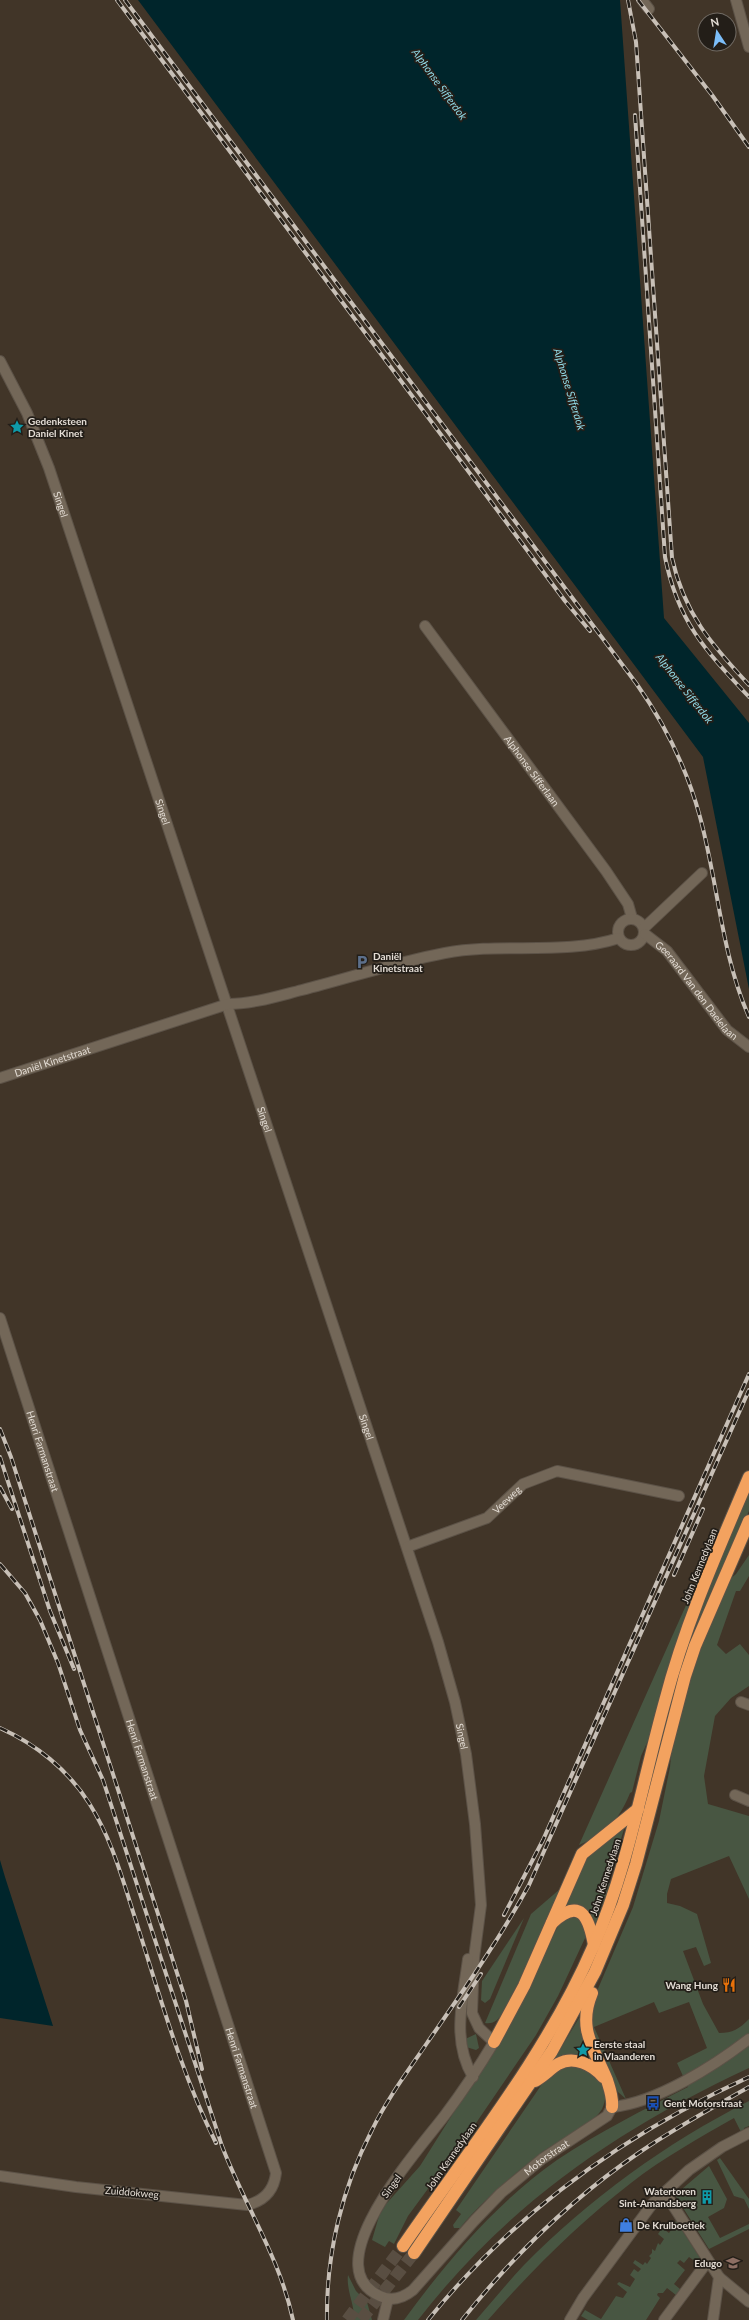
<svg xmlns="http://www.w3.org/2000/svg" width="749" height="2320" font-family="Lato,sans-serif">
<style>
.green{fill:#485642}
.water{fill:#00252b}
.lines{fill:none;stroke-linecap:round;stroke-linejoin:round}
.highway-tunnel{stroke:#594e42;stroke-width:12;stroke-dasharray:12 6;stroke-linecap:butt}
.minor-casing{stroke:#5c5247;stroke-width:12}
.highway-casing{stroke:#5c5247;stroke-width:14}
.minor{stroke:#736758;stroke-width:10}
.highway{stroke:#f3a25f;stroke-width:12}
.rail-casing{stroke:#c8c0b7;stroke-width:4}
.rail{stroke:#231e18;stroke-width:2.5;stroke-dasharray:8;stroke-linecap:butt}
.labels{text-anchor:middle;dominant-baseline:central;stroke-width:3.5;stroke-linejoin:round;paint-order:stroke}
.poi-label{font-size:10px;font-weight:bold;fill:#e3dcd4;stroke:#231e18;text-anchor:start}
.street-label{font-size:10px;fill:#e3dcd4;stroke:#231e18}
.water-label{font-size:11px;font-style:italic;fill:#8fd8e4;stroke:#231e18}
</style>
<rect width="100%" height="100%" fill="#413528"/>
<!-- green -->
<g class="green">
<polygon points="749,1489 749,1511 711,1592 680,1672 681,1659 695,1621"/>
<path d="M 712,1547 L 687,1613 L 662,1689 L 650,1736 L 641,1756 L 632,1792 L 630,1793 C 619,1820 607,1833 579,1845 Z"/>
<path d="M 749,1555 L 749,1576 L 740,1591 L 736,1591 L 717,1645 L 726,1654 L 740,1644 L 749,1655 L 749,1686 L 731,1698 L 715,1716 L 704,1776 L 708,1804 L 749,1816 L 749,1899 L 729,1856 L 671,1879 L 667,1894 L 667,1903 L 680,1906 L 697,1914 L 711,1963 L 704,1966 L 696,1947 L 683,1951 L 703,2004 L 719,2033 C 733,2033 739,2029 749,2019 L 749,2068 C 616,2130 509,2203 418,2320 L 404,2320 C 447,2261 497,2202 557,2160 C 599,2132 643,2110 688,2087 L 677,2063 L 707,2048 L 689,2002 L 659,2013 L 654,2002 L 594,2027 L 626,2099 L 618,2092 L 592,2038 L 591,2005 L 633,1907 L 659,1821 L 670,1767 L 672,1747 L 687,1685 L 700,1648 L 729,1580 L 736,1574 Z"/>
<path d="M 622,1828 L 624,1829 L 608,1882 L 612,1887 L 597,1926 C 591,1910 580,1910 565,1907 L 587,1858 Z"/>
<path d="M 560,1889 L 529,1963 L 501,2015 C 497,2021 493,2024 485,2023 L 531,1914 Z"/>
<polygon points="569,1917 579,1918 584,1921 586,1936 558,1996 536,2035 474,2126 408,2216 394,2244 389,2241 385,2247 372,2240 379,2216 386,2204 420,2166 515,2015 559,1924"/>
<polygon points="524,1918 490,1999 485,2003 481,2000 482,1981"/>
<polygon points="579,2018 582,2018 594,2061 557,2060 555,2058"/>
<polygon points="476,2034 479,2048 476,2050 466,2047 463,2040"/>
<path d="M 577,2064 C 595,2074 613,2085 602,2109 C 594,2124 556,2142 541,2153 C 513,2175 483,2200 460,2228 L 454,2228 L 453,2225 L 461,2214 L 456,2210 L 542,2084 C 553,2070 560,2067 577,2064 Z"/>
<path d="M 749,2101 L 749,2126 L 744,2128 L 744,2130 L 741,2132 L 734,2118 C 699,2138 663,2158 631,2183 C 579,2223 531,2271 488,2320 L 476,2320 C 492,2302 507,2283 524,2265 C 589,2199 666,2143 749,2101 Z"/>
<polygon points="720,2158 749,2199 749,2209 744,2199 734,2196 717,2160"/>
<polygon points="709,2166 727,2199 724,2208 708,2217 720,2238 749,2224 749,2229 709,2249 675,2195"/>
<polygon points="676,2221 702,2261 699,2264 689,2257 684,2263 680,2260 677,2263 685,2270 674,2284 680,2289 676,2295 667,2288 663,2293 658,2293 657,2295 660,2298 646,2320 588,2320 581,2316 585,2310 601,2319 616,2296 623,2298 627,2292 617,2284 619,2282 630,2287 635,2279 630,2275 634,2269 638,2272 641,2269 633,2263 635,2260 643,2265 645,2262 647,2264 651,2258 649,2256 652,2253 652,2249 655,2251 658,2243 660,2245 664,2239 658,2234 662,2228 669,2233 671,2230 668,2226 670,2223 673,2225"/>
<path d="M 348,2275 L 356,2291 L 367,2302 L 372,2320 L 354,2320 C 355,2305 346,2290 348,2275 Z"/>
</g>
<!-- water -->
<g class="water">
<polygon points="138,0 620,0 664,618 749,723 749,989 703,757"/>
<polygon points="0,1860 5,1877 53,2026 0,2018"/>
</g>
<g class="lines">
<!-- highway-tunnel -->
<g class="highway-tunnel">
<polyline points="347,2320 403,2246"/>
<polyline points="361,2320 414,2253"/>
</g>
<defs>
<g id="minor">
<polyline points="642,0 649,9"/>
<polyline points="736,0 749,47"/>
<path id="s1" d="M 0,361 L 27,413 L 49,468 L 438,1642 L 455,1702 L 466,1754 L 475,1824 L 481,1905 L 474,1958 L 472,2013 L 479,2028 L 494,2042 C 479,2067 463,2091 445,2115 C 422,2146 312,2266 380,2296 C 392,2302 403,2298 413,2290 L 474,2221 L 501,2193 L 542,2159 L 607,2116 L 612,2107 C 656,2103 714,2066 749,2039"/>
<path id="s2" d="M 425,626 L 606,871 L 628,904 L 632,918"/>
<circle cx="631" cy="932" r="13"/>
<polyline points="644,928 702,873"/>
<path id="s3" d="M 645,934 L 667,951 L 727,1030 L 749,1047"/>
<path id="s4" d="M 0,1078 L 228,1004 C 253,1004 278,996 302,990 C 349,978 397,962 445,953 C 502,942 564,956 619,938"/>
<path id="s5" d="M 0,1318 L 276,2173 C 274,2190 264,2201 247,2205 L 76,2187 L 0,2176"/>
<path id="s6" d="M 407,1547 L 487,1518 L 523,1484 L 557,1471 L 679,1496"/>
<polyline points="741,1702 749,1705"/>
<polyline points="735,1795 749,1801"/>
<path d="M 468,1959 C 463,1999 451,2040 473,2077"/>
<polyline points="665,2193 719,2277 713,2320"/>
<polyline points="719,2277 749,2302"/>
<polyline points="383,2320 388,2299"/>
<polyline points="570,2320 583,2298 653,2203 689,2170 722,2147 749,2133"/>
<polyline points="664,2320 708,2261"/>
</g>
<g id="highway">
<path d="M 552,1923 C 581,1896 589,1918 594,1945"/>
<path d="M 592,1993 C 577,2029 594,2048 607,2080 C 610,2090 613,2097 612,2107"/>
<polyline points="494,2042 524,1986 582,1854 638,1809"/>
<path d="M 535,2081 C 544,2076 550,2069 558,2064 C 574,2055 593,2065 603,2077"/>
<path d="M 403,2246 C 469,2150 547,2054 593,1947 C 628,1868 642,1784 665,1701 C 685,1624 718,1550 749,1477"/>
<polyline points="414,2253 552,2051 595,1972 623,1905 636,1864 685,1676 695,1646 749,1521"/>
</g>
</defs>
<!-- minor casing -->
<use href="#minor" class="minor-casing"/>
<!-- highway casing -->
<use href="#highway" class="highway-casing"/>
<!-- minor -->
<use href="#minor" class="minor"/>
<!-- highway -->
<use href="#highway" class="highway"/>
<defs>
<g id="rail">
<polyline points="117,0 565,601 590,631"/>
<path d="M 125,0 L 636,683 C 665,724 687,769 700,817 C 718,883 721,953 749,1017"/>
<path d="M 628,0 L 636,42 L 672,558 C 684,613 711,644 749,685"/>
<polyline points="638,0 712,95 749,147"/>
<path d="M 635,115 L 665,557 C 678,622 705,650 749,697"/>
<polyline points="0,1429 11,1457 186,2001 202,2069"/>
<polyline points="0,1457 50,1611 74,1669"/>
<polyline points="0,1487 12,1509"/>
<path d="M 0,1564 L 25,1593 L 40,1620 L 58,1663 L 80,1730 L 103,1780 L 222,2146 C 244,2204 280,2258 293,2320"/>
<polyline points="674,1575 703,1509"/>
<path d="M 0,1728 C 36,1744 68,1770 89,1803 C 112,1839 123,1881 136,1921 C 160,1996 181,2073 216,2143"/>
<polyline points="504,1915 543,1840 749,1374"/>
<polyline points="459,2007 481,1974"/>
<path d="M 327,2320 C 326,2254 342,2188 372,2130 C 387,2099 408,2071 427,2043 C 463,1991 499,1940 529,1885 L 749,1390"/>
<path d="M 428,2320 C 515,2212 624,2134 749,2077"/>
<path d="M 462,2320 C 513,2256 572,2198 640,2152 C 675,2128 712,2108 749,2087"/>
</g>
</defs>
<!-- rail casing -->
<use href="#rail" class="rail-casing"/>
<!-- rail -->
<use href="#rail" class="rail"/>
</g>
<!-- icons -->
<defs>
<symbol id="sight-bare" viewBox="-9 -9 18 18"><path d="M0-6L1.8-2.2L6-1.7L2.9 1.2L3.7 5.4L0 3.3L-3.7 5.4L-2.9 1.2L-6-1.7L-1.8-2.2Z" fill="#0f9aa8" stroke="#231e18" stroke-width="2.5" paint-order="stroke"/></symbol>
<symbol id="parking-bare" viewBox="-9 -9 18 18"><path d="M-3.5-5.5H1a3.5 3.5 0 0 1 0 7H-1V5.5H-3.5ZM-1-3.4V-.6H.8a1.4 1.4 0 0 0 0-2.8Z" fill="#5c6f8a" stroke="#231e18" stroke-width="2.5" paint-order="stroke"/></symbol>
<symbol id="restaurant-bare" viewBox="-9 -9 18 18"><path d="M-5-6h1v4h1v-4h1v4h1v-4h1v5L-1.5 .5V6h-2V.5L-5-1ZM5-6V6H3V1.5H1.5Q1.5-4 5-6Z" fill="#e8710a" stroke="#231e18" stroke-width="2.5" paint-order="stroke"/></symbol>
<symbol id="bus-bare" viewBox="-9 -9 18 18"><path d="M-5-6H5V4H4V6H2V4H-2V6H-4V4H-5ZM-3.5-4V0h7V-4ZM-3.5 1.2v1.5H-2V1.2ZM2 1.2v1.5H3.5V1.2Z" fill="#1a4fb4" stroke="#231e18" stroke-width="2.5" paint-order="stroke"/></symbol>
<symbol id="building-bare" viewBox="-9 -9 18 18"><path d="M-4-6H4V6H1V3H-1V6H-4ZM-2.5-4.3h1.7v1.8h-1.7ZM.8-4.3h1.7v1.8H.8ZM-2.5-1h1.7V.8h-1.7ZM.8-1h1.7V.8H.8Z" fill="#0f9aa8" stroke="#231e18" stroke-width="2.5" paint-order="stroke"/></symbol>
<symbol id="shop-bare" viewBox="-9 -9 18 18"><path d="M-5-2.5h2.3a2.7 3.5 0 0 1 5.4 0H5L5.5 6h-11ZM-1.5-2.5h3a1.5 2.3 0 0 0-3 0Z" fill="#3f7fe0" stroke="#231e18" stroke-width="2.5" paint-order="stroke"/></symbol>
<symbol id="school-bare" viewBox="-9 -9 18 18"><path d="M0-5L7-2L0 1L-7-2ZM-4 1L0 2.5L4 1V4Q0 6-4 4Z" fill="#8d6e63" stroke="#231e18" stroke-width="2.5" paint-order="stroke"/></symbol>
</defs>
<g fill-rule="evenodd">
<use href="#sight-bare" x="7" y="417" width="20" height="20"/>
<use href="#parking-bare" x="352" y="952" width="20" height="20"/>
<use href="#restaurant-bare" x="719" y="1975" width="20" height="20"/>
<use href="#sight-bare" x="573" y="2040" width="20" height="20"/>
<use href="#bus-bare" x="643" y="2093" width="20" height="20"/>
<use href="#building-bare" x="697" y="2187" width="20" height="20"/>
<use href="#shop-bare" x="616" y="2215" width="20" height="20"/>
<use href="#school-bare" x="723" y="2253" width="20" height="20"/>
</g>
<g class="labels">
<!-- poi labels -->
<g class="poi-label">
<text x="28" y="421">Gedenksteen<tspan x="28" dy="12">Daniel Kinet</tspan></text>
<text x="373" y="956">Daniël<tspan x="373" dy="12">Kinetstraat</tspan></text>
<text x="718" y="1985" text-anchor="end">Wang Hung</text>
<text x="594" y="2044">Eerste staal<tspan x="594" dy="12">in Vlaanderen</tspan></text>
<text x="664" y="2103">Gent Motorstraat</text>
<text x="696" y="2191" text-anchor="end">Watertoren<tspan x="696" dy="12">Sint-Amandsberg</tspan></text>
<text x="637" y="2225">De Krulboetiek</text>
<text x="722" y="2263" text-anchor="end">Edugo</text>
</g>
<!-- street labels -->
<g class="street-label">
<text stroke="none"><textPath href="#s1" startOffset="156">Singel</textPath></text>
<text stroke="none"><textPath href="#s2" startOffset="180">Alphonse Sifferlaan</textPath></text>
<text stroke="none"><textPath href="#s1" startOffset="480">Singel</textPath></text>
<text stroke="none"><textPath href="#s3" startOffset="77">Geeraard Van den Daelelaan</textPath></text>
<text stroke="none"><textPath href="#s4" startOffset="55">Daniël Kinetstraat</textPath></text>
<text stroke="none"><textPath href="#s1" startOffset="804">Singel</textPath></text>
<text stroke="none"><textPath href="#s1" startOffset="1128">Singel</textPath></text>
<text stroke="none"><textPath href="#s5" startOffset="140">Henri Farmanstraat</textPath></text>
<text stroke="none"><textPath href="#s6" startOffset="112">Veeweg</textPath></text>
<text transform="translate(699 1566) rotate(-68)">John Kennedylaan</text>
<text stroke="none"><textPath href="#s1" startOffset="1452">Singel</textPath></text>
<text stroke="none"><textPath href="#s5" startOffset="464">Henri Farmanstraat</textPath></text>
<text transform="translate(605 1877) rotate(-72)">John Kennedylaan</text>
<text stroke="none"><textPath href="#s5" startOffset="788">Henri Farmanstraat</textPath></text>
<text transform="translate(451 2156) rotate(-55)">John Kennedylaan</text>
<text stroke="none"><textPath href="#s1" startOffset="2296">Motorstraat</textPath></text>
<text transform="translate(391 2186) rotate(-54)">Singel</text>
<text transform="translate(132 2192) rotate(5)">Zuiddokweg</text>
</g>
<!-- water labels -->
<g class="water-label">
<text transform="translate(440 84) rotate(54)">Alphonse Sifferdok</text>
<text transform="translate(570 389) rotate(73)">Alphonse Sifferdok</text>
<text transform="translate(685 688) rotate(52)">Alphonse Sifferdok</text>
</g>
</g>
<!-- north arrow -->
<g transform="translate(717 32) rotate(348)"><circle r="19" fill="#231e18" stroke="#706a63"/>
<path d="M0-3L7 15L0 10L-7 15Z" fill="#7cbef9"/>
<text y="-6" font-size="11" font-weight="bold" text-anchor="middle" fill="#e3dcd4">N</text>
</g>
</svg>
